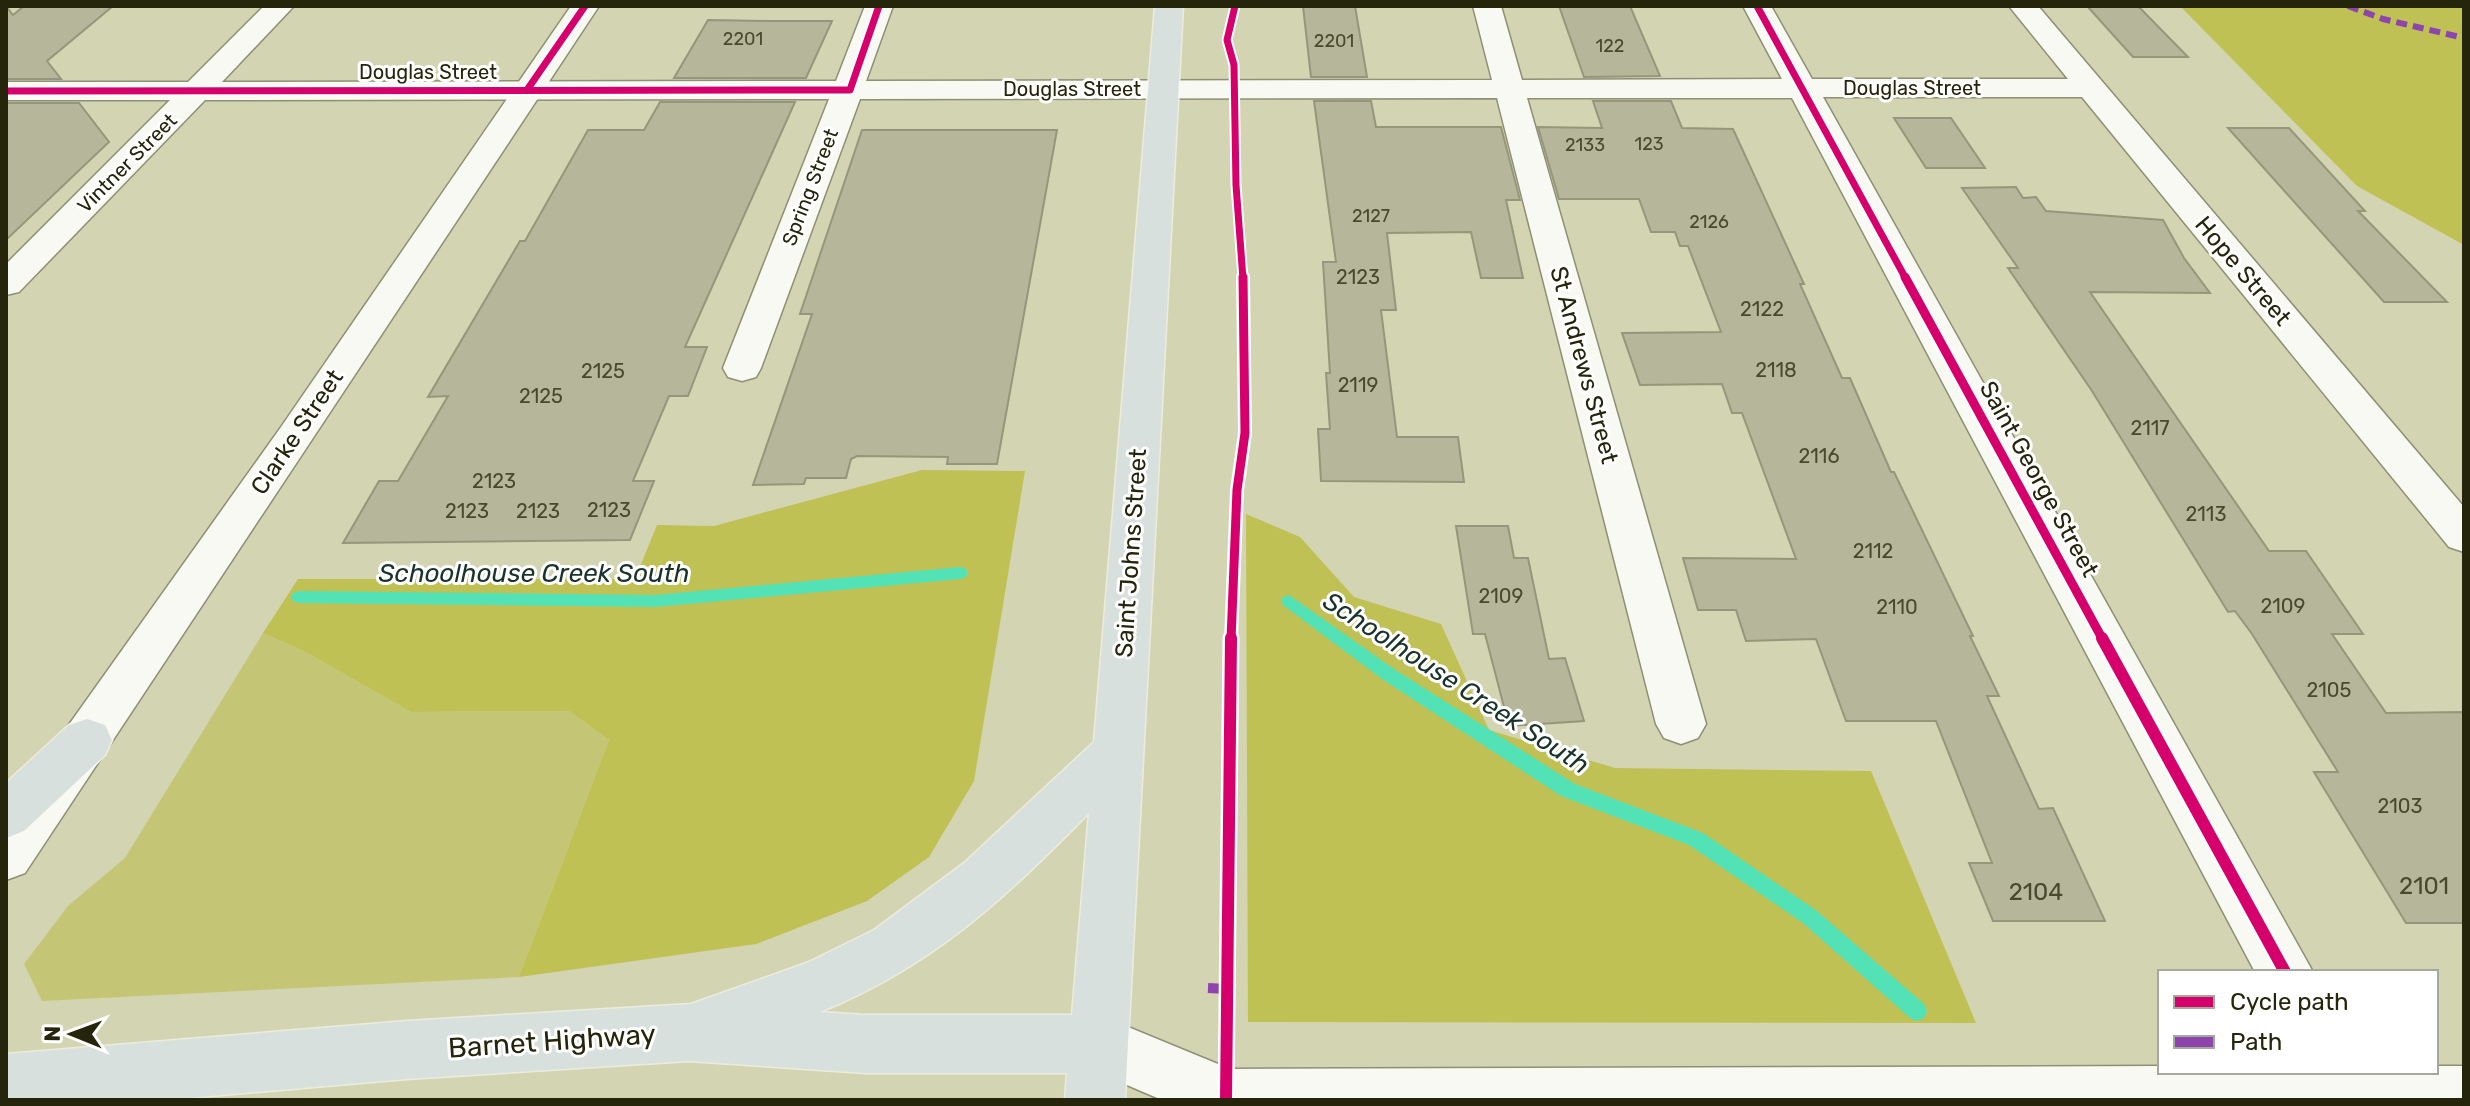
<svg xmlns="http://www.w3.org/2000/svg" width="2470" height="1106" font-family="Rubik,sans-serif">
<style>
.green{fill:#c5c675}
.forest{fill:#c0c154}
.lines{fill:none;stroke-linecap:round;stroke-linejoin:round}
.stream{fill:#52e2b6;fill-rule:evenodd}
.building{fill:#b5b69a;stroke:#95967b;stroke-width:2}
.minor-casing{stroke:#8e8f74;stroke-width:3}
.secondary-casing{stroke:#8e8f74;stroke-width:3}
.primary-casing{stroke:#ebecdc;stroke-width:3}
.minor{fill:#f8f9f3;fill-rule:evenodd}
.secondary{fill:#f8f9f3;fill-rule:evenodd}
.primary{fill:#d8e0de;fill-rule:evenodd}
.quiet-far1{stroke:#8e44ad;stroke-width:6;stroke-dasharray:11 6;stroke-linecap:butt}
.quiet{stroke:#8e44ad;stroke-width:10;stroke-dasharray:19 10;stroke-linecap:butt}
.cycleway-far2-casing{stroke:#fff;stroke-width:11}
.cycleway-far1-casing{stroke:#fff;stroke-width:14}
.cycleway-casing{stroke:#fff;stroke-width:17}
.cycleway-far2{stroke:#d6006c;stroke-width:7}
.cycleway-far1{stroke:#d6006c;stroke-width:9}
.cycleway{stroke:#d6006c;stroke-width:12}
.labels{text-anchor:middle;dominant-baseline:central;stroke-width:6;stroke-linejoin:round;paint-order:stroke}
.far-number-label{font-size:18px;fill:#48492f}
.far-street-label{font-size:20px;fill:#24250b;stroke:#fff}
.number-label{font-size:20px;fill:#48492f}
.street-label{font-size:24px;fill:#24250b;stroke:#fff}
.near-number-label{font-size:24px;fill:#48492f}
.water-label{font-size:26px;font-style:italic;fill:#18332a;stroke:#fff}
.near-street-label{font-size:28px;fill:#24250b;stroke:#fff}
</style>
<rect width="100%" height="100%" fill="#d3d4b2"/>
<!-- green -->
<polygon class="green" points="263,633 304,651 411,712 569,711 609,740 519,977 42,1001 24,964 68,906 125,858"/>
<!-- forest -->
<g class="forest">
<polygon points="2180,6 2464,6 2464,245 2357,186"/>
<polygon points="922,470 1025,471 974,781 929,857 867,901 756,944 519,977 609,740 569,711 411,712 304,651 263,633 298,579 635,579 657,525 714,526"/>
<polygon points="1246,514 1300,537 1354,597 1441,624 1489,730 1615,768 1871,771 1976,1023 1248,1022"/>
</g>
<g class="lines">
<!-- stream -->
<g class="stream">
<polygon points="960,567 966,569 968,573 966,577 960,579 655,607 299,603 293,601 291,597 293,593 299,591 655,595"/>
<polygon points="1289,595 1394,669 1575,784 1703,833 1817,911 1924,1004 1927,1011 1924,1018 1917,1021 1910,1018 1803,923 1689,845 1561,796 1382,679 1283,605 1281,601 1283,597"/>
</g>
</g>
<!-- building -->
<g class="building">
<polygon points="6,6 13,15 24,6 113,6 47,61 61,79 6,79"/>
<polygon points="1303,6 1355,6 1367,77 1311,77"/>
<polygon points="1559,6 1630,6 1660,76 1584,77"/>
<polygon points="2087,6 2138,6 2188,57 2133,57"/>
<polygon points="708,20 770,21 832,21 806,78 674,78"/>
<polygon points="1314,101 1371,101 1376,127 1501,127 1520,200 1506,200 1523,278 1481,278 1471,232 1387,233 1396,310 1381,310 1397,437 1458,437 1464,482 1321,481 1318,429 1330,429 1326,373 1330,373 1323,262 1336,262"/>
<polygon points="1593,101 1671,101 1682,128 1733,129 1804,284 1800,284 1842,378 1850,378 1891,472 1894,472 1973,636 1970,636 1999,696 1987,696 2039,809 2053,808 2105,921 1993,921 1969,863 1992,863 1936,721 1846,721 1816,639 1746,641 1736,610 1698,610 1683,558 1796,559 1742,413 1732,413 1722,384 1640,385 1622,333 1721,332 1688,246 1680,246 1675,232 1651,232 1639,199 1559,199 1538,127 1602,128"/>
<polygon points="660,102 795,102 685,347 707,347 688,396 669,396 633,481 654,481 630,540 343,543 379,481 398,481 448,396 428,397 520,241 525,241 588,130 644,130"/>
<polygon points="6,103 79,103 109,142 6,240"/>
<polygon points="1894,118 1951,118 1985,168 1926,168"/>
<polygon points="2228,128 2289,128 2365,211 2358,211 2447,302 2384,302"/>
<polygon points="862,130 1057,130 997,464 947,464 948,457 857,456 851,459 846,478 806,478 804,484 753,485 812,314 800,314"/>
<polygon points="2016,187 2023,198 2036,197 2046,211 2163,220 2184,258 2210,293 2090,292 2269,551 2306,551 2363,634 2332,634 2386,713 2464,712 2464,923 2406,923 2314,772 2338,772 2252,634 2235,611 2228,612 2092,391 2008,268 2018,268 1962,188"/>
<polygon points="1456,526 1508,526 1514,558 1528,558 1549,659 1565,658 1584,721 1509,726 1485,634 1473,634"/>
</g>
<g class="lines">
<defs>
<g id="minor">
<polygon points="264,6 294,6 222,82 836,81 865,6 893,6 866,81 1492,80 1473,6 1501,6 1522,80 1782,79 1743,6 1771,6 1812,79 2068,79 2009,6 2038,6 2464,507 2464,552 2449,547 2082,97 1823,97 2313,972 2255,972 1792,98 1527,98 1706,724 1698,738 1681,744 1664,738 1656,724 1497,98 860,99 761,368 756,377 742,381 728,377 723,368 829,99 205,100 19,292 6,295 6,264 170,100 6,100 6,82 188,82"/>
<polygon points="1099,1015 1230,1069 2160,1066 2160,1072 2436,1072 2436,1066 2464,1066 2464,1100 1162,1100 1078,1064 1070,1044 1078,1024"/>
</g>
<polygon id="secondary" points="571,6 599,6 25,873 6,880 6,813 281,427"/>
<g id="primary">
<path d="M 1155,6 L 1183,6 L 1125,1100 L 1065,1100 L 1067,1073 L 865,1073 L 689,1061 L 407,1079 L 165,1100 L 6,1100 L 6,1054 L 407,1021 L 691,1004 L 809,962 L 874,930 L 964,863 L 1094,742 ZM 1089,813 L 1072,1015 L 865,1015 L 820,1012 C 933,966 1004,899 1089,813 Z"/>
<polygon points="87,719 105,725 112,740 105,755 24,831 6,838 6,783 69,725"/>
</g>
</defs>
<!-- minor casing -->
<use href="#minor" class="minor-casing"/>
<!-- secondary casing -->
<use href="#secondary" class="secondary-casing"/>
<!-- primary casing -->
<use href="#primary" class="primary-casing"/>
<!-- minor -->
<use href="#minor" class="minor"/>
<!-- secondary -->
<use href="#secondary" class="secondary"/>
<!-- primary -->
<use href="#primary" class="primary"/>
<!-- quiet-far1 -->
<polyline class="quiet-far1" points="2348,6 2383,19 2464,38"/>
<!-- quiet -->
<polyline class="quiet" points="1208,988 1229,989"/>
<defs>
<g id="cycleway-far2">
<polyline points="1235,6 1227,40 1234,65 1236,185 1243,279"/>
<polyline points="1757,6 1906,279"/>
<polyline points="527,90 585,6"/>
<polyline points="6,91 850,90 879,6"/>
</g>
<g id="cycleway-far1">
<polyline points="1905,277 2103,640"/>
<polyline points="1231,640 1237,490 1245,433 1243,277"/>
</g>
<g id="cycleway">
<polyline points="2102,638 2285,972"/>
<polyline points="1226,1100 1231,638"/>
</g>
</defs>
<!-- cycleway-far2 casing -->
<use href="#cycleway-far2" class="cycleway-far2-casing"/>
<!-- cycleway-far1 casing -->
<use href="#cycleway-far1" class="cycleway-far1-casing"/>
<!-- cycleway casing -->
<use href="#cycleway" class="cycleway-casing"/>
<!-- cycleway-far2 -->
<use href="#cycleway-far2" class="cycleway-far2"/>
<!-- cycleway-far1 -->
<use href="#cycleway-far1" class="cycleway-far1"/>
<!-- cycleway -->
<use href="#cycleway" class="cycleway"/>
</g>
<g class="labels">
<!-- far-number labels -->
<g class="far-number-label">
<text x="743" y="39">2201</text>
<text x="1334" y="41">2201</text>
<text x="1610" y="46">122</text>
<text x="1649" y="144">123</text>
<text x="1585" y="145">2133</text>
<text x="1371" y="216">2127</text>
<text x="1709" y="222">2126</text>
</g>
<!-- far-street labels -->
<g class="far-street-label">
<text x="428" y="72">Douglas Street</text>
<text x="1912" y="88">Douglas Street</text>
<text x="1072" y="89">Douglas Street</text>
<text transform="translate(127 163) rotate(-45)">Vintner Street</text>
<text transform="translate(810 187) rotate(-69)">Spring Street</text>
</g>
<!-- number labels -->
<g class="number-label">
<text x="1358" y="277">2123</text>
<text x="1762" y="309">2122</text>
<text x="1776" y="370">2118</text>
<text x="603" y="371">2125</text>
<text x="1358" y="385">2119</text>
<text x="541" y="396">2125</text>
<text x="2150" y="428">2117</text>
<text x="1819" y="456">2116</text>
<text x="494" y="481">2123</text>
<text x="609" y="510">2123</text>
<text x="467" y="511">2123</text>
<text x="538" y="511">2123</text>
<text x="2206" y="514">2113</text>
<text x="1873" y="551">2112</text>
<text x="1501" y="596">2109</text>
<text x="2283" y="606">2109</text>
<text x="1897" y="607">2110</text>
<text x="2329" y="690">2105</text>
<text x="2400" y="806">2103</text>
</g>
<!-- street labels -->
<g class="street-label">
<text transform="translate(2243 271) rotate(50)">Hope Street</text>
<text transform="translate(1584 365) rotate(75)">St Andrews Street</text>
<text transform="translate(297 432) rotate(-56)">Clarke Street</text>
<text transform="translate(2039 479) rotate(61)">Saint George Street</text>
<text transform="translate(1131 553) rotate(-86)">Saint Johns Street</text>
</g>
<!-- near-number labels -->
<g class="near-number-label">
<text x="2424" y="886">2101</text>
<text x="2036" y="892">2104</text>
</g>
<!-- water labels -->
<g class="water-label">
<text x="534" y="573">Schoolhouse Creek South</text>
<text transform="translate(1456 683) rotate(33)">Schoolhouse Creek South</text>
</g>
<!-- near-street labels -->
<g class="near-street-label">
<text transform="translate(552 1041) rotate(-4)">Barnet Highway</text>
</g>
</g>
<!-- border -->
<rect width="2470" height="1106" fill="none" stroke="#24250b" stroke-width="16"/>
<!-- legend -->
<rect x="2158" y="970" width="280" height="104" fill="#ffffff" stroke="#a7a89d" stroke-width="2"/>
<rect x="2174" y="996" width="40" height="12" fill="#d6006c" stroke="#a7a89d" stroke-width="2"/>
<text x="2230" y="1010" font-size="24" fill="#24250b">Cycle path</text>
<rect x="2174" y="1036" width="40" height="12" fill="#8e44ad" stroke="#a7a89d" stroke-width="2"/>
<text x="2230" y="1050" font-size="24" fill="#24250b">Path</text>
<!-- north arrow -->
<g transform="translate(72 1034) rotate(271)" stroke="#ffffff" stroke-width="6" paint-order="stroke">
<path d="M0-6L14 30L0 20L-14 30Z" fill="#24250b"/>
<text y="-12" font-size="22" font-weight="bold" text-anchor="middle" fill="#24250b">N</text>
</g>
</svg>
